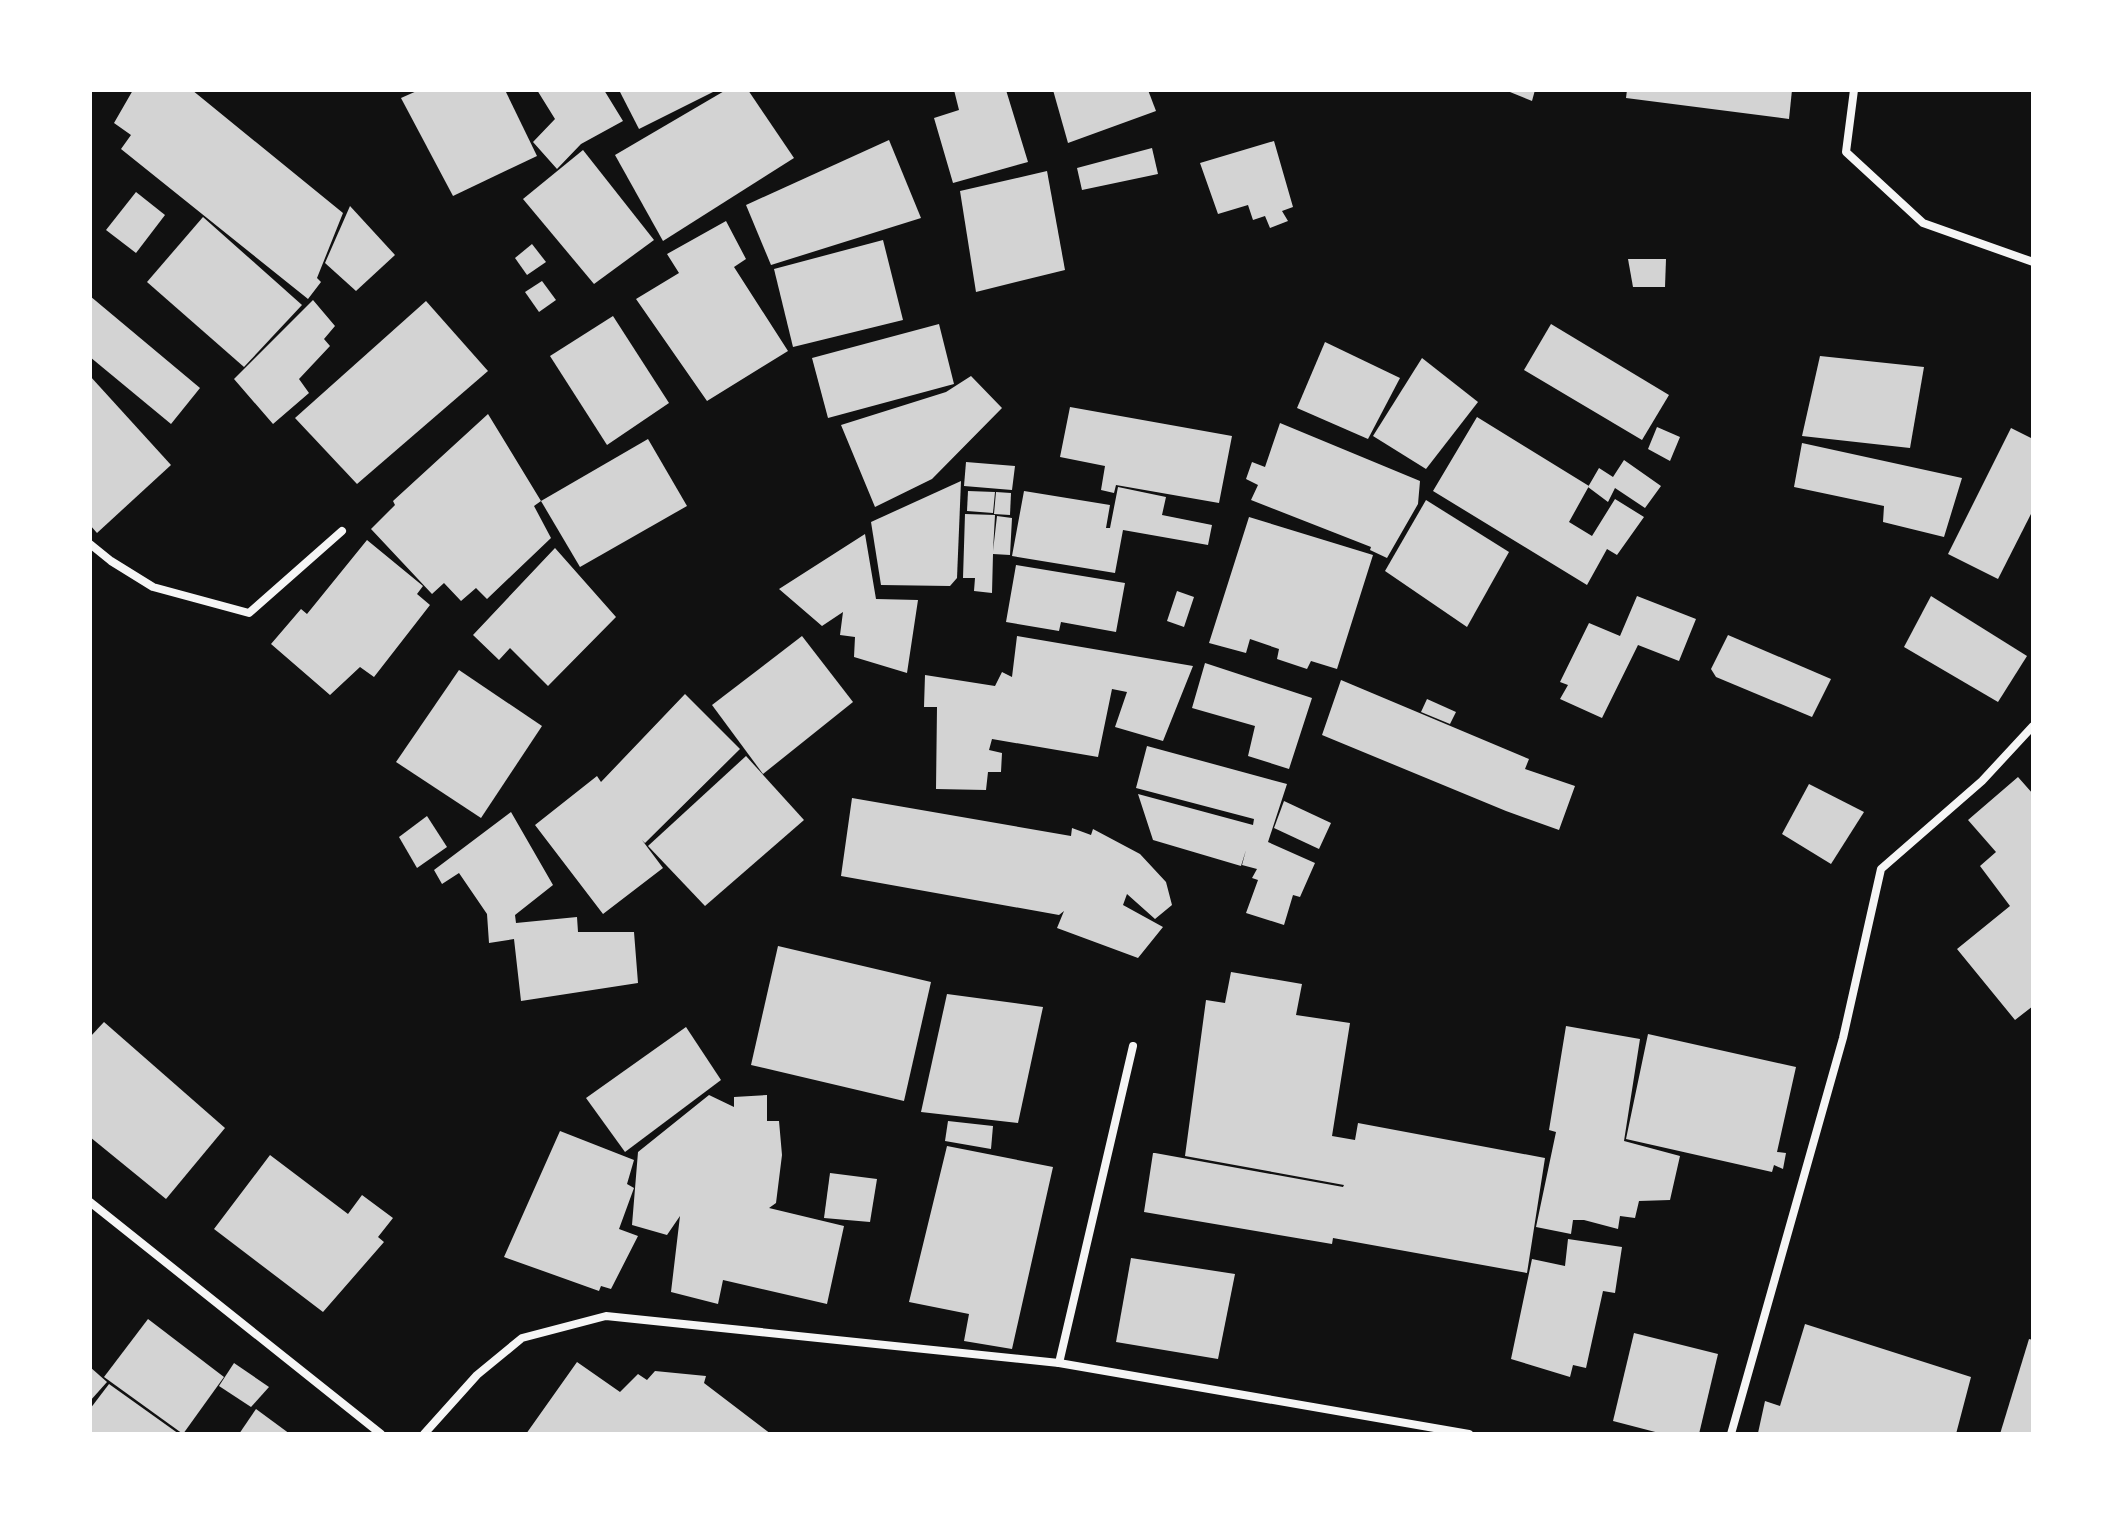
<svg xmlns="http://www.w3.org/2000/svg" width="2123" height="1524" font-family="Manrope,sans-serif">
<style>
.building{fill:#d3d3d3}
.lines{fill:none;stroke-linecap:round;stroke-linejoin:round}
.minor{stroke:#f5f5f5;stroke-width:8}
</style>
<rect width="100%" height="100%" fill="#111"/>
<!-- building -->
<g class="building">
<polygon points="133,90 192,90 343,213 317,278 321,282 308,299 121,149 131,135 114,123"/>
<polygon points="419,90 505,90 537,156 453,196 401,98"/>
<polygon points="537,90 604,90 623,121 581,144 557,169 533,142 555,119"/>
<polygon points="619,90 717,90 639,129"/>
<polygon points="726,90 748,90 794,158 663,241 615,155"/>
<polygon points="954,90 1006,90 1028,162 953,183 934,118 959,110"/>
<polygon points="1053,90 1148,90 1156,111 1068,143"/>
<polygon points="1505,90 1535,90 1532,101"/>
<polygon points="1627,90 1792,90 1789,119 1626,98"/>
<polygon points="889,140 921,218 771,265 746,205"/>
<polygon points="1274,141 1293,207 1282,211 1288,221 1270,228 1265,216 1253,220 1248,205 1218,214 1200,163"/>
<polygon points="1152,148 1158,174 1082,190 1077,168"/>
<polygon points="583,150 654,240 594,284 523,199"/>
<polygon points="1047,171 1065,270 976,292 960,191"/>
<polygon points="136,192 165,215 136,253 106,230"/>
<polygon points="350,206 395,255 356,291 325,263"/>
<polygon points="203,217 302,305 244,367 147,282"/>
<polygon points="726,221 746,259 734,267 788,351 707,401 636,299 679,273 667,254"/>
<polygon points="883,240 903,320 793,347 774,269"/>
<polygon points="532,244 546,262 527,275 515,258"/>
<polygon points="1628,259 1666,259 1665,287 1633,287"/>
<polygon points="542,281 556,300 539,312 525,292"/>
<polygon points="90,296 200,388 171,424 90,357"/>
<polygon points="313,300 335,326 324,339 330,346 299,379 309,393 273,424 234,379"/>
<polygon points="426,301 488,371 357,484 295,418"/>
<polygon points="613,316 669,403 607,445 550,356"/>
<polygon points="939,324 954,384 828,418 812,358"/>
<polygon points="1551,324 1669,395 1642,440 1524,370"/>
<polygon points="1325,342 1400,378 1368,439 1297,408"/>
<polygon points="1820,356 1924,367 1910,448 1802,436"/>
<polygon points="1422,358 1478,402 1426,469 1373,436"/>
<polygon points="90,376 171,465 97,533 90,525"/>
<polygon points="971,376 1002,408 932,479 875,507 841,425 946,392"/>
<polygon points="1070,407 1232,436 1219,503 1116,485 1114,493 1101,490 1105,466 1060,457"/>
<polygon points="488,414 541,501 534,506 551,538 487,599 476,588 461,601 444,583 432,594 371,529 395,505 393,501"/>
<polygon points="1477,417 1589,486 1569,522 1592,536 1615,499 1644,517 1617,555 1607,549 1587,585 1433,491"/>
<polygon points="1280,423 1420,481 1418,504 1387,558 1370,550 1371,547 1251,500 1258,485 1246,479 1252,462 1265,467"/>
<polygon points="1657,427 1680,437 1670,461 1648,449"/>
<polygon points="2011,428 2033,439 2033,510 1998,579 1948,554"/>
<polygon points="648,439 687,506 580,567 541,501"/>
<polygon points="1802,443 1962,478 1944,537 1883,522 1884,506 1794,487"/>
<polygon points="1624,460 1661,486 1645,508 1615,488 1608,502 1588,487 1599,468 1613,477"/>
<polygon points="966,462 1015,466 1012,490 964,486"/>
<polygon points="961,481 957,578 950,586 881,585 871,522"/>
<polygon points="1118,487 1166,497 1162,515 1212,525 1208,545 1123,530 1115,573 1012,556 1024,491 1110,505 1106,528 1110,528"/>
<polygon points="968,491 995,492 993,513 967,511"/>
<polygon points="996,492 1011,493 1010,515 994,514"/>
<polygon points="1426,500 1509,552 1467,627 1385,571"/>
<polygon points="965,514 995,515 993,551 997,516 1012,518 1010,555 993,554 992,593 974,591 975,578 963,578"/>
<polygon points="1249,517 1373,555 1337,669 1311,661 1307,669 1277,659 1279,649 1250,639 1246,653 1209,643"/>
<polygon points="865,534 876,599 918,600 907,673 854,657 855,637 840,635 843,612 822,626 779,589"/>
<polygon points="367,540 423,586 417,594 430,605 374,677 360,667 330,695 271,644 301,609 307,614"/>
<polygon points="555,548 616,617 548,686 510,648 499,660 473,635"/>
<polygon points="1016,565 1125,583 1116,632 1061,622 1059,631 1006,622"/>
<polygon points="1177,591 1194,597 1184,627 1167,621"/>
<polygon points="1637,596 1696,619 1679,661 1638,645 1602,718 1560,699 1568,685 1560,682 1589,623 1620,636"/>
<polygon points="1931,596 2027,656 1998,702 1904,647"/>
<polygon points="1728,635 1831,679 1812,717 1716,677 1711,669"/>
<polygon points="802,636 853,702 763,774 712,705"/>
<polygon points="1017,636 1193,666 1163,741 1115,727 1127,692 1112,689 1098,757 992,739 989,750 1002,753 1001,772 988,772 986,790 936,789 937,707 924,707 925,675 995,686 1002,672 1012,677"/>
<polygon points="1205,663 1312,698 1289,769 1248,756 1255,726 1192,708"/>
<polygon points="459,670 542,726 481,818 396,762"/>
<polygon points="1341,680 1529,759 1525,769 1575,786 1559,830 1506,811 1322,735"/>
<polygon points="685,694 740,749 645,843 642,840 663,868 603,914 535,825 597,776 601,782"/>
<polygon points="1427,699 1456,712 1450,724 1421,712"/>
<polygon points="1147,746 1287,784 1268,842 1315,863 1300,897 1293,895 1284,925 1246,913 1258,880 1252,878 1257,869 1242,865 1246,850 1241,866 1153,840 1138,794 1253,825 1254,819 1136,788"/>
<polygon points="746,756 804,820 705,906 648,846"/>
<polygon points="2018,777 2033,794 2033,1006 2015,1020 1957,949 2010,906 1980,866 1996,852 1968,820"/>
<polygon points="1809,784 1864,812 1831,864 1782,834"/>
<polygon points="852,798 1071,836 1072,828 1091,835 1093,829 1140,854 1166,882 1172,905 1155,919 1127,894 1123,905 1163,927 1138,958 1057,928 1064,911 1059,915 841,876"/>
<polygon points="1284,801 1331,823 1319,849 1274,828"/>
<polygon points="511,812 553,885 515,915 516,923 577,917 578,932 634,932 638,983 521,1001 514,939 489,943 487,914 459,873 442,884 434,870"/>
<polygon points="427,816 447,847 417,868 399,837"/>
<polygon points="778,946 931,982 904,1101 751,1065"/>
<polygon points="1231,972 1302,984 1296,1015 1350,1023 1332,1136 1355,1140 1358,1123 1545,1158 1527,1273 1333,1238 1332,1244 1144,1212 1153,1153 1155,1153 1343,1187 1344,1185 1185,1156 1206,1000 1225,1003"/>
<polygon points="947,994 1043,1007 1018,1123 921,1112"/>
<polygon points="104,1022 225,1128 166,1199 90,1137 90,1037"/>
<polygon points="1566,1026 1640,1039 1624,1141 1680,1156 1670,1200 1639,1201 1635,1218 1620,1216 1618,1229 1584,1220 1573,1220 1571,1234 1536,1227 1556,1132 1549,1130"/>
<polygon points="686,1027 721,1080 625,1152 586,1098"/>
<polygon points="1648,1034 1796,1067 1777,1152 1786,1153 1783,1169 1774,1165 1772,1172 1626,1139"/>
<polygon points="709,1095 734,1107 734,1097 767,1095 767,1121 779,1121 782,1155 776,1203 769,1208 844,1226 827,1304 723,1280 718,1304 671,1292 680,1216 667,1235 632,1225 638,1152"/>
<polygon points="948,1121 993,1126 991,1149 945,1141"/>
<polygon points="560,1131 634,1160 627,1184 634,1188 619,1229 638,1236 611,1289 601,1286 599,1291 504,1257"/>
<polygon points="947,1146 1053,1167 1012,1349 964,1341 969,1314 909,1302"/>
<polygon points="270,1155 348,1214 362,1195 393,1218 378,1237 384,1242 323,1312 214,1229"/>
<polygon points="830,1173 877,1179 870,1222 824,1218"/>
<polygon points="1568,1239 1622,1247 1615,1293 1603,1291 1586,1368 1573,1365 1570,1377 1511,1359 1532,1259 1565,1266"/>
<polygon points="1131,1258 1235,1274 1218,1359 1116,1342"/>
<polygon points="148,1319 224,1377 183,1434 104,1377"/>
<polygon points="1805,1324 1971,1377 1956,1434 1758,1433 1765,1401 1780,1406"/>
<polygon points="1634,1333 1718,1354 1699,1434 1663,1434 1613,1421"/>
<polygon points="2029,1339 2033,1340 2033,1434 2000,1434"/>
<polygon points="577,1362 620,1392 638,1374 647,1380 655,1371 706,1376 704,1383 771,1434 526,1434"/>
<polygon points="234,1363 269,1387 251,1407 219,1386"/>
<polygon points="90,1367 107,1382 90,1401"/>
<polygon points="109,1384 179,1434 90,1434 90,1409"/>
<polygon points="256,1409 290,1434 239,1434"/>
</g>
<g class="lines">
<!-- minor -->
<g class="minor">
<polyline points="1854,90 1846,152 1923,223 2033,262"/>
<polyline points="90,544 111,561 153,587 249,613 342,531"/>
<polyline points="90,1202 381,1434"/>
<polyline points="1059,1363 1133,1046"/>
<polyline points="424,1434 477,1375 522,1338 606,1316 1059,1363 1469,1434"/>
<polyline points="1731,1434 1843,1038 1881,869 1982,781 2033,726"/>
</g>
</g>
<!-- border -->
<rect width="2123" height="1524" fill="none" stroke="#ffffff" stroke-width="184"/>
</svg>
